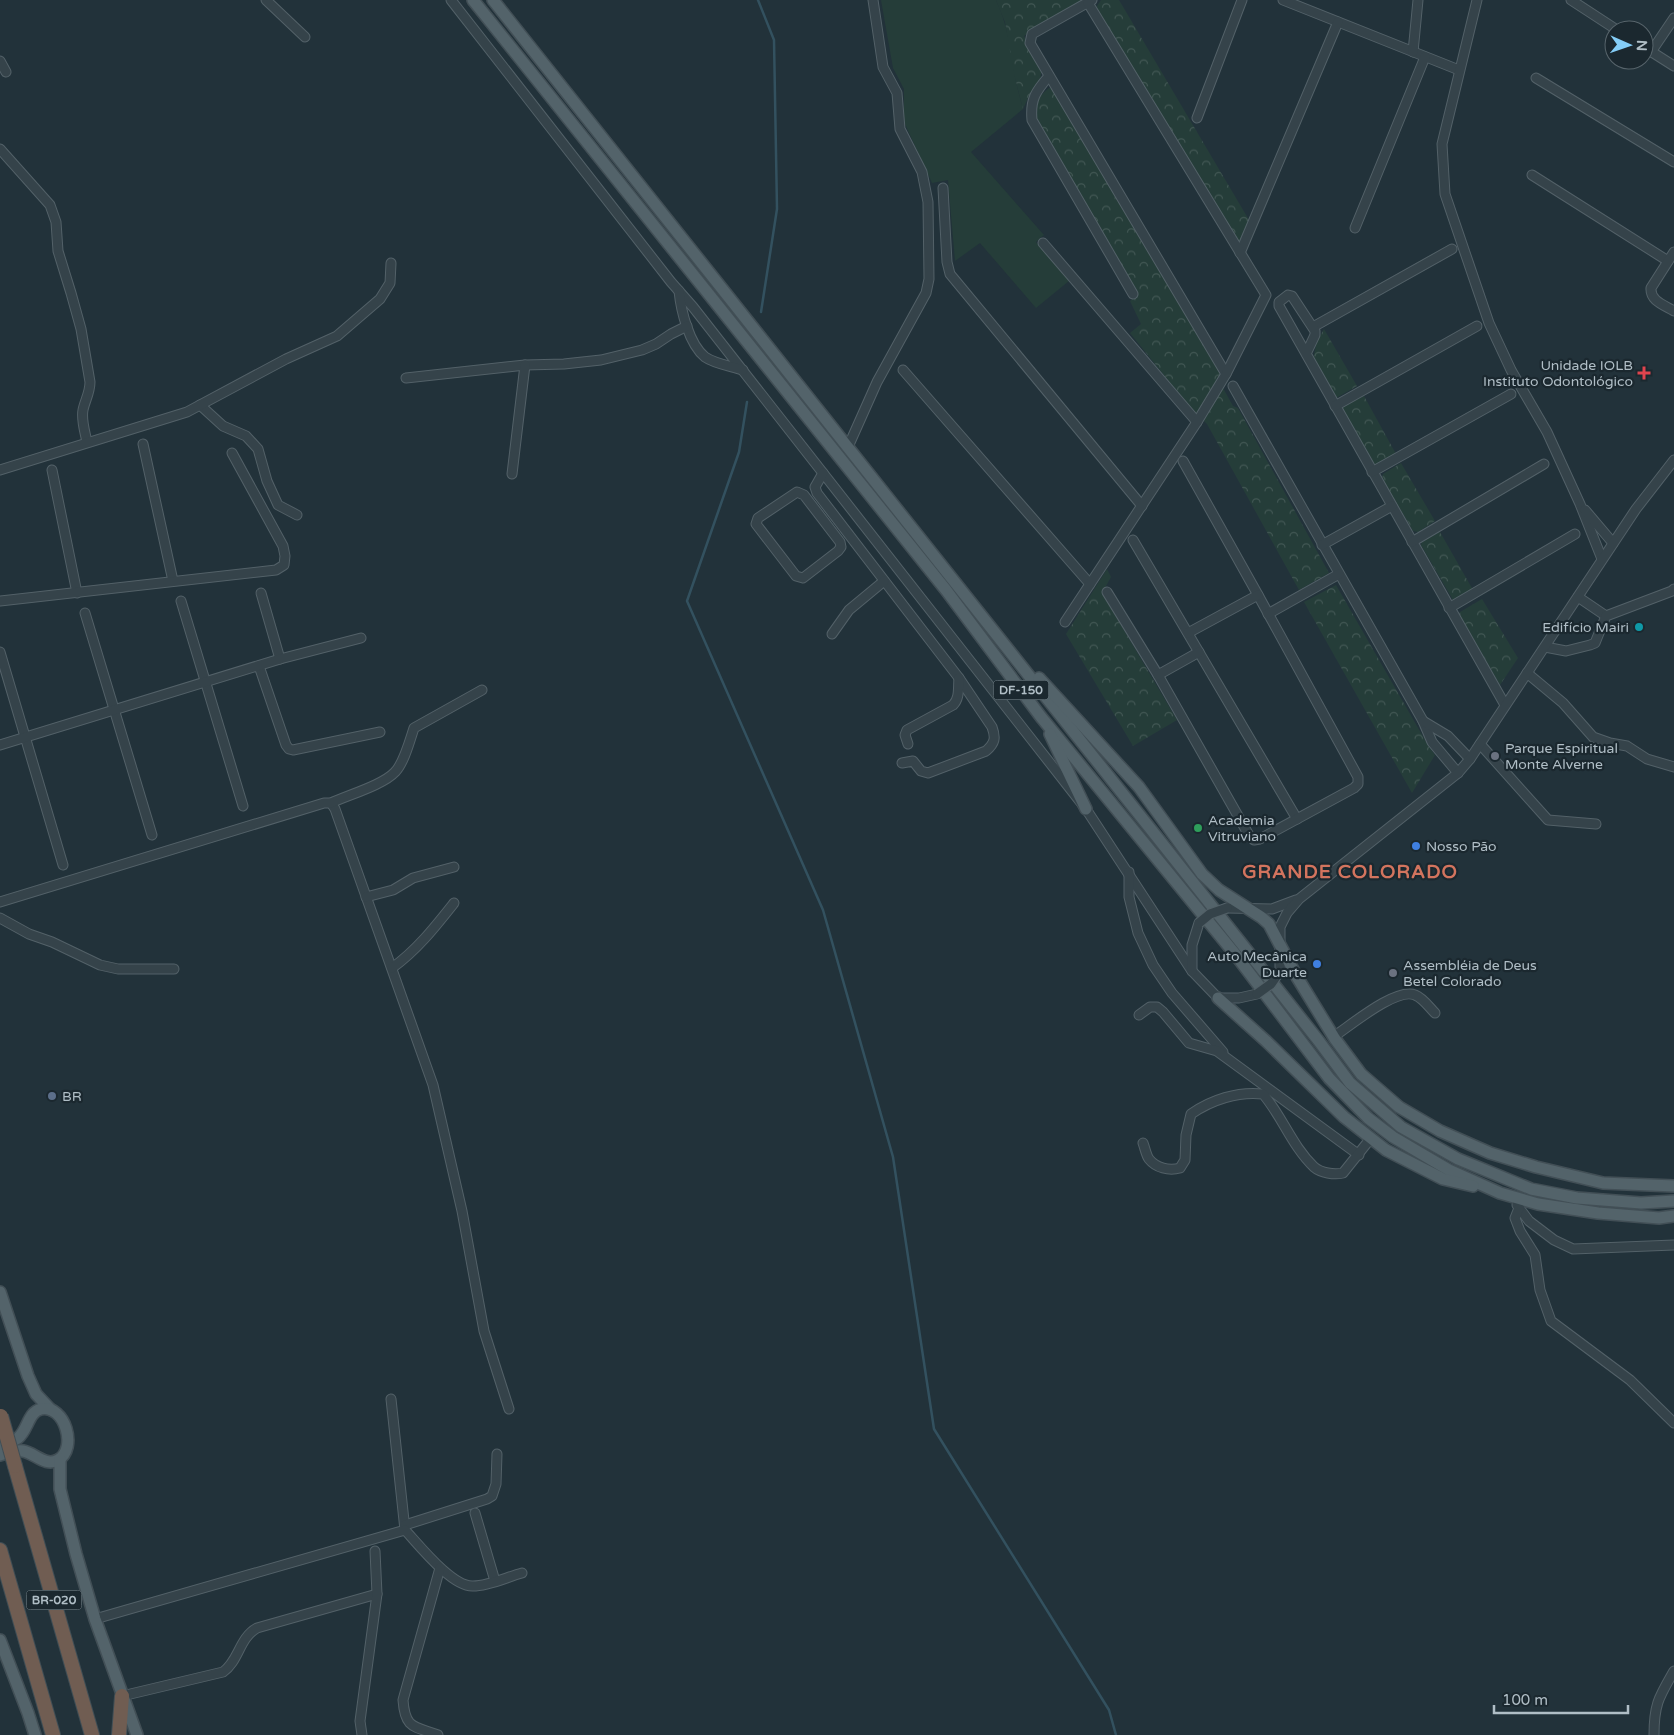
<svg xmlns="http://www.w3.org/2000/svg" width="1674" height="1735" font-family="'Varela Round',sans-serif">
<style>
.grass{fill:#253d39}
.park{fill:url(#park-crowns)}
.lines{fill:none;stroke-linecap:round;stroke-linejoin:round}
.stream{stroke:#33515f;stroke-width:2.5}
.minor-casing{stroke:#536168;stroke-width:11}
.major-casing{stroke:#424f56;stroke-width:14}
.highway-casing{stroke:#404e55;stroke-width:16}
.minor{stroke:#35434a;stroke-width:9}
.major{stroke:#53636a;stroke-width:11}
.highway{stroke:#705d52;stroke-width:14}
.minor-bridge-casing{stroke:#536168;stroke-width:11;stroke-linecap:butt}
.highway-bridge-casing{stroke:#404e55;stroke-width:16;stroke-linecap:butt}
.minor-bridge{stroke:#35434a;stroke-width:9}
.highway-bridge{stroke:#705d52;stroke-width:14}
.health-dot{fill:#e0444e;stroke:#1b282f;stroke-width:2}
.culture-dot{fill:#0f9aa8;stroke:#1b282f;stroke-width:2}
.worship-dot{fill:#6b7280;stroke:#1b282f;stroke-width:2}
.leisure-dot{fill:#2e9e5b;stroke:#1b282f;stroke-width:2}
.shop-dot{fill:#3f7fe0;stroke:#1b282f;stroke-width:2}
.service-dot{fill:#5c6f8a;stroke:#1b282f;stroke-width:2}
.labels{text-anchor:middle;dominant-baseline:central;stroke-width:4.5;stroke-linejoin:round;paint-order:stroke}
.shield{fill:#1b282f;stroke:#839199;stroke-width:1}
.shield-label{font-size:12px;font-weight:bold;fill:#b0bec6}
.poi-label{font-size:14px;fill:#b0bec6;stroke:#1b282f;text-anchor:start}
.district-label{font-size:19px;font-weight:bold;letter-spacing:1px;fill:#d3745e;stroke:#1b282f}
</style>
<defs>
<pattern id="park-crowns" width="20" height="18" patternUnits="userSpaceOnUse" patternTransform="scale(1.25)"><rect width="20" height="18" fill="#253d39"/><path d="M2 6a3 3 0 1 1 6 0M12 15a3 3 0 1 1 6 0" fill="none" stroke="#425754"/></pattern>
</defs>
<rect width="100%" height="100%" fill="#22323a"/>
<!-- grass -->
<path class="grass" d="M 881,0 L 996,0 C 1007,23 1010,46 1014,71 C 1016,84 1020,97 1023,109 L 971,152 L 1044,235 L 1036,242 L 1069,281 L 1036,308 L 980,243 L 955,261 L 948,180 L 932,183 L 904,122 L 904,89 L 893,68 Z"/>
<!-- park -->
<g class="park">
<polygon points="996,0 1084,0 1024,36 1041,66 1041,74 1040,80 1029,96 1023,109 1014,74 1005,22"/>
<polygon points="1101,0 1119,0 1249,220 1243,240 1241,241 1237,241 1098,12 1097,6"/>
<path d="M 1049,88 L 1054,89 L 1221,373 L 1221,376 L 1200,414 L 1196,415 L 1130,333 L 1141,324 L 1130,301 L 1137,295 L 1036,117 C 1033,103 1038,97 1049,88 Z"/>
<polygon points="1324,329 1357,386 1336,398 1313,359 1317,341"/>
<polygon points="1223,388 1233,406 1238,408 1329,573 1299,590 1207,424 1203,420"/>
<polygon points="1364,396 1396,454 1377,465 1373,464 1343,410 1343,407"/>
<polygon points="1401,463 1435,521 1418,532 1413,531 1382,478 1383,474"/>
<polygon points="1440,532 1473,590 1456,600 1453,600 1421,545 1422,542"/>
<polygon points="1107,569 1111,577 1102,593 1177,720 1133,746 1066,634"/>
<polygon points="1336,585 1429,747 1435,755 1412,793 1304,602"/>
<polygon points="1482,599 1518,658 1500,685 1459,614 1460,612"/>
</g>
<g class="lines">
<!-- stream -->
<g class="stream">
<polyline points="758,0 774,40 777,209 761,312"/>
<polyline points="747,402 739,452 687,601 823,910 893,1157 934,1429 1109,1710 1116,1735"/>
</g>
<defs>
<g id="minor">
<polyline points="266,0 305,37"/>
<polyline points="451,0 671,282 693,307 1086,809 1192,971 1218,998 1239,998 1257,994"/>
<polyline points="1092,0 1032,34 1030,43 1226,374"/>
<polyline points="1283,0 1459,70"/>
<polyline points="1477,0 1442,144 1445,194 1489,323 1511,370 1547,432 1580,504 1602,559"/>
<polyline points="1571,0 1617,30"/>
<polyline points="1644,47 1674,66"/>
<polyline points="1413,52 1418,0"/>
<polyline points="1651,52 1674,18"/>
<polyline points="0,61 6,72"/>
<path d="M 1049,76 C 1036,91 1030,99 1032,120 L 1133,294"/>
<polyline points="1536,78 1674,162"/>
<polyline points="1197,118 1242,0"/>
<path d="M 0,149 L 50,205 L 56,222 L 58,251 L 71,293 L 81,329 L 90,382 C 90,393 85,400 83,410 C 81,420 85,432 87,442"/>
<polyline points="1532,175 1668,261"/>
<polyline points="943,188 947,262 950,274 1142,506"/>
<polyline points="1355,228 1425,57"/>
<polyline points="1043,243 1197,422"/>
<path d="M 1674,252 L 1651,288 C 1650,301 1664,305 1674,311"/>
<polyline points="1240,253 1338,22"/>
<path d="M 679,291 C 681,311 689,344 705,357 C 715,364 731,366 743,370"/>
<polyline points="1313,327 1452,249"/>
<polyline points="1306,354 1315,335 1315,331 1292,296 1288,295 1279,302 1279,306 1505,705"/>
<polyline points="903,370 1090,584"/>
<polyline points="406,378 525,365 564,364 601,360 642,350 656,344 671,334 687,326"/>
<polyline points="1233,386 1423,721 1432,742 1458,773"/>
<polyline points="200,405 223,426 246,436 258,449 267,481 278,505 297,515"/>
<polyline points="1335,406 1477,326"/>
<polyline points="143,444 173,581"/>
<polyline points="848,447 877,382 926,293 929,279 928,202 922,172 900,129 897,93 883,67 873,0"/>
<polyline points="0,470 187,412 286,359 337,336 380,299 390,283 391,263"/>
<polyline points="52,470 77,593"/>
<polyline points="1372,472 1511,394"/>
<path d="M 823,473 L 815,487 L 817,493 L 959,678 L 992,727 C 996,738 995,743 986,751 L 928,773 L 921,771 L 913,761 L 902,763"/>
<polyline points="512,474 525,365"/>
<polygon points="797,492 804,495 840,542 841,547 838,551 803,578 796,576 756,524 758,518"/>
<polyline points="1585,510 1613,543"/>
<polyline points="1133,540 1297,819"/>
<polyline points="1412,542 1544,464"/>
<polyline points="1322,545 1392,506"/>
<polyline points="1107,592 1158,675 1250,837 1254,840 1260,839 1354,788 1358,784 1358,777 1258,595 1183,461"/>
<polyline points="261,593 280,659"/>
<polyline points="1578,597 1606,616"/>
<polyline points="0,601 276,570 284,565 285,556 283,546 232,453"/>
<polyline points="181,601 243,806"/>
<polyline points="1449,608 1575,534"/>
<polyline points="85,613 152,835"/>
<polyline points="1268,614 1339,574"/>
<polyline points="1065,622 1197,422 1226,374 1266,295 1088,3"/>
<polyline points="1188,633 1258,595"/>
<polyline points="832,634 849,610 884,581"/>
<polyline points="1545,647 1566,651 1590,645 1595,643 1606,616 1672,591 1674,589"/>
<polyline points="0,652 63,865"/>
<polyline points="259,666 286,745 289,749 293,750 380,732"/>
<polyline points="1527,673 1563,703 1593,737 1610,743 1627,746 1647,759 1674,767"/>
<polyline points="1158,675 1199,652"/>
<polyline points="1423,721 1448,736 1470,759"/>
<path d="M 908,744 L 905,735 L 907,730 L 953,705 C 960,698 958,688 959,678"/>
<polyline points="1480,744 1548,820 1596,824"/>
<polyline points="0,745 280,659 361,638"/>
<polyline points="331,803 335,809 433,1085 462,1211 484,1331 509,1409"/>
<polyline points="1129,872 1129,897 1138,933 1153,965 1172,993 1223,1052"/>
<polyline points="366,897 393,890 413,878 454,867"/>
<path d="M 0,902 L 324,803 L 331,803 C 348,795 383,785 395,772 C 404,763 410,740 414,728 L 482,690"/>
<polyline points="1227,908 1272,909 1296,900"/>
<polyline points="0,918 29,934 52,942 100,965 118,969 174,969"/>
<path d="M 392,968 C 417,950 435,927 454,903"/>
<polyline points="1192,971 1192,945 1199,923"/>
<polyline points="1280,971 1280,927 1287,913 1299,899 1458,773 1470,759 1636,509 1674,460"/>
<polyline points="1139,1015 1150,1007 1157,1007 1163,1012 1189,1043 1217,1051 1359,1155"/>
<path d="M 1333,1037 C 1350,1026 1396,987 1415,995 C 1423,998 1429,1007 1435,1013"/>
<path d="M 1143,1143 C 1145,1148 1146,1155 1149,1159 C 1156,1168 1169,1171 1180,1168 L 1185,1160 L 1186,1135 L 1191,1114 C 1211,1100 1238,1091 1263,1094 C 1282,1116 1292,1146 1314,1167 C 1321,1173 1334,1175 1343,1173 L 1371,1138"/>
<polyline points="1517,1205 1529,1221 1554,1240 1573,1249 1674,1245"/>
<polyline points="1519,1208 1515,1218 1520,1231 1535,1255 1540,1290 1551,1321 1630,1380 1674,1423"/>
<polyline points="391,1399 405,1530"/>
<polyline points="475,1513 495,1581"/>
<polyline points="405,1525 487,1499 492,1496 496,1484 497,1454"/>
<path d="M 95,1619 L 405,1530 C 419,1545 452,1587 473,1586 C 489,1586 507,1577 522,1573"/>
<path d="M 122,1696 L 223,1672 C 239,1661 239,1638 257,1628 L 377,1594"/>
<polyline points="362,1735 360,1721 377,1594 375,1551"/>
<path d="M 438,1735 C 414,1726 405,1729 403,1700 L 440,1568"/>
<path d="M 1654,1735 C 1654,1704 1659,1697 1674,1671"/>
</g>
<g id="major">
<polyline points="473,0 946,590 1041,717 1235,954 1329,1078 1368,1118 1393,1137 1449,1170 1500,1193 1538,1204 1598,1213 1659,1218 1674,1216"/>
<polyline points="493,0 1318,1040 1350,1083 1401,1127 1458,1159 1531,1189 1577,1198 1641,1203 1674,1201"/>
<polyline points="1039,678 1139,787 1202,874 1219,890 1261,917 1269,924 1297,977 1335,1039 1361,1074 1399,1107 1440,1131 1490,1153 1536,1167 1603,1183 1674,1186"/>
<polyline points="1050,734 1086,809"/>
<polyline points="1218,998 1266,1041 1344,1117 1386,1150 1443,1179 1473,1186"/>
<polyline points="0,1292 28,1376 36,1394 51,1410"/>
<path d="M 0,1445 C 6,1443 13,1442 18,1438 C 28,1430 28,1412 41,1409 C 65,1404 78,1449 58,1460 C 45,1467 35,1453 23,1451 C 15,1450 7,1453 0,1455"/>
<polyline points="60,1459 60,1489 76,1554 95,1619 137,1735"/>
<polyline points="0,1640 28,1713 35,1735"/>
</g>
<g id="highway">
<polyline points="15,1466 92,1735"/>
<polyline points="0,1550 53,1735"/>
<polyline points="119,1735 122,1696"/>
</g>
</defs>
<!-- minor casing -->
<use href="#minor" class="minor-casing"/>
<!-- major casing -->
<use href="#major" class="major-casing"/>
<!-- highway casing -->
<use href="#highway" class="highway-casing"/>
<!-- minor -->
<use href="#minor" class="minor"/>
<!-- major -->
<use href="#major" class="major"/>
<!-- highway -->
<use href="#highway" class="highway"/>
<defs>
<g id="minor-bridge">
<polyline points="1199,923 1210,914 1227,908"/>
<polyline points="1257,994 1271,984 1280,971"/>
</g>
<polyline id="highway-bridge" points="1,1416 15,1466"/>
</defs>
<!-- minor-bridge casing -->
<use href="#minor-bridge" class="minor-bridge-casing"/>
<!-- highway-bridge casing -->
<use href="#highway-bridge" class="highway-bridge-casing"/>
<!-- minor-bridge -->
<use href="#minor-bridge" class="minor-bridge"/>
<!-- highway-bridge -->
<use href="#highway-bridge" class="highway-bridge"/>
</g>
<!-- markers -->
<path class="health-dot" d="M1641.5 365.5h5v5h5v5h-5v5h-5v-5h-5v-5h5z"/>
<circle class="culture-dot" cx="1639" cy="627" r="5"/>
<g class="worship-dot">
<circle cx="1495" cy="756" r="5"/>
<circle cx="1393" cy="973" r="5"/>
</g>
<circle class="leisure-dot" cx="1198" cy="828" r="5"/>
<g class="shop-dot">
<circle cx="1416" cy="846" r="5"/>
<circle cx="1317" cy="964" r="5"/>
</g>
<circle class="service-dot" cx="52" cy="1096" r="5"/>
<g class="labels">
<!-- shield labels -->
<g class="shield">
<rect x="993.5" y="680.5" width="55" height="19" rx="4"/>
<rect x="26.5" y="1590.5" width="55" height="19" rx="4"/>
</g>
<g class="shield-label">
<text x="1021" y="690">DF-150</text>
<text x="54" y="1600">BR-020</text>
</g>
<!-- poi labels -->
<g class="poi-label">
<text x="1633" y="365" text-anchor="end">Unidade IOLB<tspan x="1633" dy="16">Instituto Odontológico</tspan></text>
<text x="1629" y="627" text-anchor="end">Edifício Mairi</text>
<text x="1505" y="748">Parque Espiritual<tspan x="1505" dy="16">Monte Alverne</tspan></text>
<text x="1208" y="820">Academia<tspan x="1208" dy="16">Vitruviano</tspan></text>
<text x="1426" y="846">Nosso Pão</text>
<text x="1307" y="956" text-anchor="end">Auto Mecânica<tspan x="1307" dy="16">Duarte</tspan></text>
<text x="1403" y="965">Assembléia de Deus<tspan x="1403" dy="16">Betel Colorado</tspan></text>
<text x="62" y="1096">BR</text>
</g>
<!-- district labels -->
<g class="district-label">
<text x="1350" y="872">GRANDE COLORADO</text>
</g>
</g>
<!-- north arrow -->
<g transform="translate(1629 45) rotate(92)"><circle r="24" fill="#1b282f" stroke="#57646b"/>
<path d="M0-4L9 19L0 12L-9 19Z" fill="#84cdf7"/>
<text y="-8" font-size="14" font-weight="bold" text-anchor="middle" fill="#b0bec6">N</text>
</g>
<!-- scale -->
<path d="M1494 1705v8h134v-8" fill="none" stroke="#b0bec6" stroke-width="2.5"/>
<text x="1502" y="1705" font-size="15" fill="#b0bec6" stroke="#1b282f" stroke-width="4" paint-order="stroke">100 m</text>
</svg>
